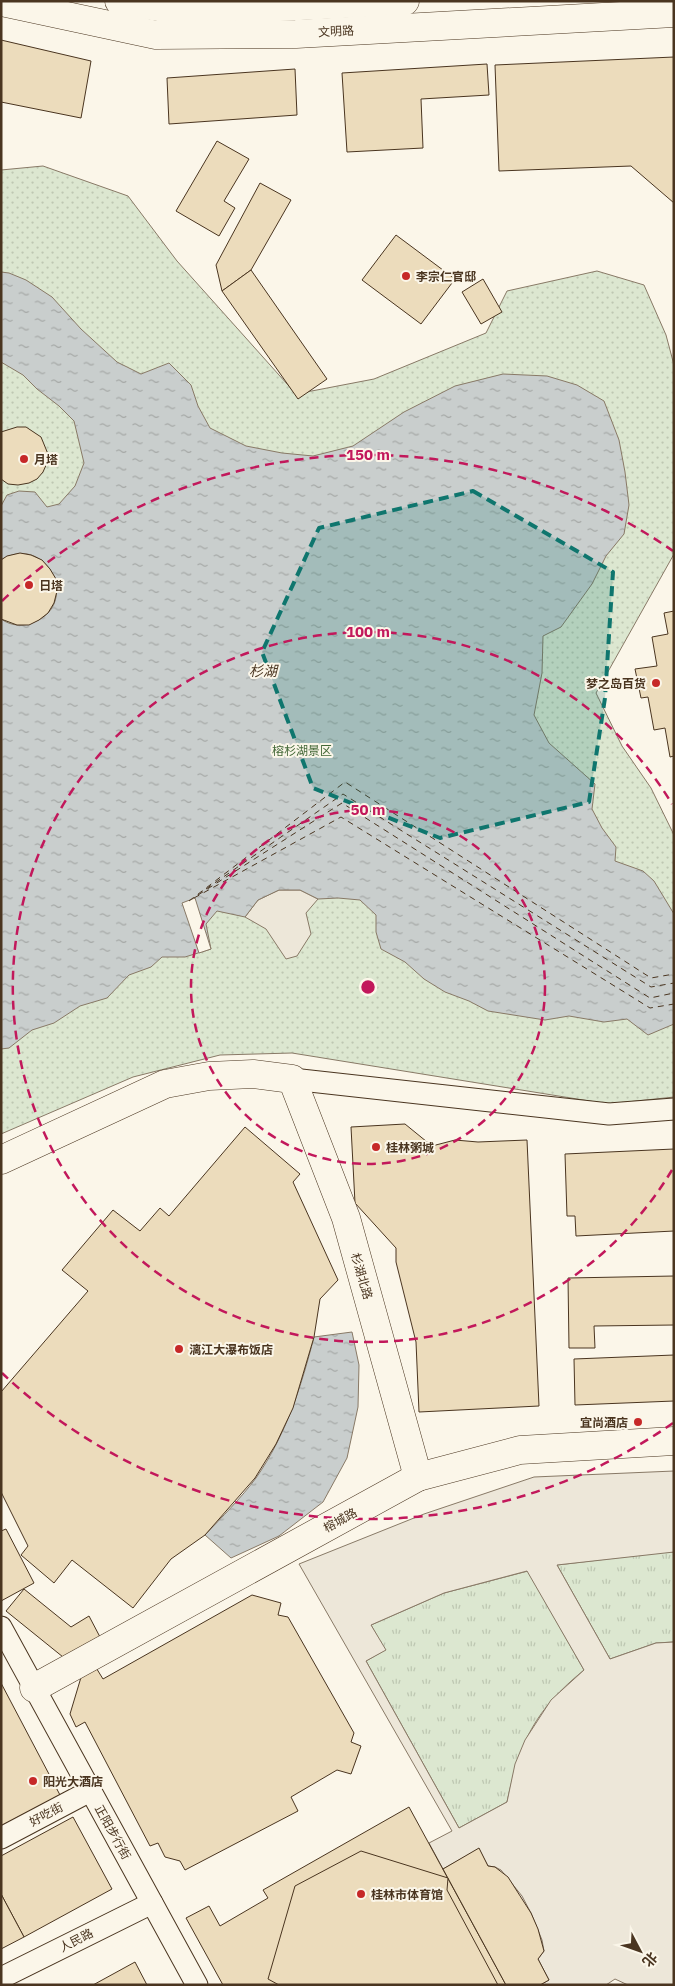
<svg xmlns="http://www.w3.org/2000/svg" width="675" height="1986" font-family="'IBM Plex Sans','Noto Sans SC',sans-serif">
<style>
.grass{fill:url(#grass-tufts);stroke:#887966}
.park{fill:url(#park-dots);stroke:#887966}
.parking{fill:#ede7d9;stroke:#887966;fill-rule:evenodd}
.water{fill:url(#water-ripples);stroke:#887966}
.pier{fill:#fbf6e9;stroke:#887966}
.lines{fill:none;stroke-linecap:round;stroke-linejoin:round}
.ferry{stroke:#4a3520;stroke-width:1;stroke-dasharray:6 5;stroke-linecap:butt}
.building{fill:#ecdcbc;stroke:#4a3520}
.street-casing{stroke:#4a3520;stroke-width:23}
.secondary-casing{stroke:#4a3520;stroke-width:29}
.street{stroke:#fbf6e9;stroke-width:21}
.secondary{stroke:#fbf6e9;stroke-width:28}
.marked{fill:#0f766e;fill-opacity:0.2;stroke:#0f766e;stroke-width:4;stroke-dasharray:10 6;stroke-linejoin:round}
.ring{fill:none;stroke:#c2185b;stroke-width:2.5;stroke-dasharray:9 6}
.poi-dot{fill:#c62828;stroke:#fbf6e9;stroke-width:2}
.labels{text-anchor:middle;dominant-baseline:central;stroke-width:4;stroke-linejoin:round;paint-order:stroke}
.street-label{font-size:12px;fill:#4a3520;stroke:#fbf6e9}
.poi-label{font-size:12px;font-weight:bold;fill:#4a3520;stroke:#fbf6e9;text-anchor:start}
.park-label{font-size:12px;fill:#436837;stroke:#fbf6e9}
.water-label{font-size:14px;font-style:italic;fill:#4a3520;stroke:#fbf6e9}
.centre{fill:#c2185b;stroke:#fbf6e9;stroke-width:2.5}
.ring-label{font-size:15px;text-anchor:middle;font-weight:bold;fill:#c2185b;stroke:#fbf6e9;stroke-width:4;stroke-linejoin:round;paint-order:stroke}
</style>
<defs>
<pattern id="grass-tufts" width="24" height="20" patternUnits="userSpaceOnUse" patternTransform="scale(1.25)"><rect width="24" height="20" fill="#dce7d0"/><path d="M3 7l-1-3M5 7V3M7 7l1-3M15 17l-1-3M17 17v-4M19 17l1-3" fill="none" stroke="#bec7b2"/></pattern>
<pattern id="park-dots" width="8" height="8" patternUnits="userSpaceOnUse" patternTransform="scale(1.25)"><rect width="8" height="8" fill="#dce7d0"/><path d="M2 2h.1M6 6h.1" fill="none" stroke="#bec7b2" stroke-width="1.8" stroke-linecap="round"/></pattern>
<pattern id="water-ripples" width="26" height="14" patternUnits="userSpaceOnUse" patternTransform="scale(1.25)"><rect width="26" height="14" fill="#c9cecd"/><path d="M2 4q2-2 4 0t4 0M15 11q2-2 4 0t4 0" fill="none" stroke="#a5a8a6"/></pattern>
</defs>
<rect width="100%" height="100%" fill="#fbf6e9"/>
<!-- grass -->
<g class="grass">
<polygon points="665,1552 674,1552 674,1642 656,1643 610,1659 557,1565"/>
<path d="M 528,1571 L 584,1670 C 535,1710 520,1741 507,1802 L 459,1828 L 366,1661 L 385,1650 L 371,1625 L 444,1593 Z"/>
</g>
<!-- park -->
<polygon class="park" points="43,166 128,196 177,261 296,394 374,379 486,333 507,291 597,271 644,285 666,335 674,365 674,554 596,693 622,746 651,788 674,835 674,1097 608,1104 292,1053 220,1055 133,1077 1,1134 1,170"/>
<!-- parking -->
<g class="parking">
<polygon points="279,890 300,890 318,899 306,913 311,934 297,956 286,959 266,929 245,917 258,900"/>
<path d="M 674,1471 L 674,1552 L 557,1565 L 610,1659 L 656,1643 L 674,1642 L 674,1985 L 628,1985 L 615,1979 L 606,1985 L 540,1985 L 549,1980 L 538,1959 L 544,1951 L 542,1940 L 531,1913 L 522,1896 L 501,1870 L 495,1867 L 488,1866 L 479,1849 L 443,1869 L 429,1843 L 452,1831 L 299,1564 L 424,1514 L 534,1477 ZM 527,1571 L 584,1670 L 551,1700 L 525,1740 L 515,1764 L 507,1802 L 459,1828 L 366,1661 L 386,1650 L 371,1625 L 444,1593 Z"/>
</g>
<!-- water -->
<g class="water">
<path d="M 1,272 L 9,273 L 26,280 L 52,297 L 81,329 L 117,362 L 141,374 L 169,363 L 191,385 L 198,406 L 210,428 L 246,446 L 282,453 L 313,456 L 353,446 L 404,412 L 455,386 L 503,374 L 547,376 L 577,385 L 604,401 L 619,440 L 625,472 L 629,505 L 624,534 L 606,556 L 592,584 L 561,627 L 543,636 L 542,673 L 534,715 L 549,743 L 595,784 L 592,809 L 602,828 L 616,847 L 615,861 L 643,871 L 654,881 L 674,914 L 674,1024 L 648,1035 L 627,1019 L 604,1022 L 569,1016 L 545,1020 L 488,1011 L 469,1001 L 445,992 L 424,979 L 405,962 L 381,949 L 376,932 L 376,915 L 360,900 L 338,898 L 318,899 L 300,890 L 279,890 L 258,900 L 245,917 L 217,911 L 206,924 L 211,949 L 185,957 L 162,957 L 151,967 L 129,975 L 107,998 L 80,1006 L 54,1023 L 32,1030 L 9,1048 L 1,1049 L 1,619 C 11,626 23,627 34,622 C 81,604 47,532 1,560 L 1,506 L 7,495 L 19,491 L 35,492 L 47,507 L 59,504 L 75,486 L 84,463 L 74,421 L 59,406 L 37,389 L 23,375 L 1,362 Z"/>
<path d="M 352,1332 L 359,1365 L 358,1407 L 347,1458 L 323,1502 L 279,1536 L 231,1558 L 205,1535 C 222,1517 241,1498 256,1478 C 286,1435 301,1387 314,1337 Z"/>
</g>
<!-- pier -->
<polygon class="pier" points="195,898 211,949 199,953 182,903"/>
<g class="lines">
<!-- ferry -->
<g class="ferry">
<polyline points="206,889 343,794 651,987 674,983"/>
<polyline points="198,895 342,803 650,998 674,993"/>
<polyline points="194,898 341,817 650,1008 674,1004"/>
<polyline points="189,901 345,782 651,978 674,974"/>
</g>
</g>
<!-- building -->
<g class="building">
<polygon points="1,40 91,61 81,118 1,102"/>
<polygon points="674,57 674,203 631,166 499,171 495,65"/>
<polygon points="487,64 489,95 421,99 423,148 347,152 342,73"/>
<polygon points="295,69 297,115 169,124 167,78"/>
<polygon points="217,141 249,159 224,201 235,208 219,236 176,211"/>
<polygon points="260,183 291,200 251,270 222,291 216,265"/>
<polygon points="396,235 455,279 421,324 362,280"/>
<polygon points="251,270 327,379 298,399 222,291"/>
<polygon points="483,279 502,312 481,324 462,292"/>
<polygon points="17,427 26,427 41,437 48,454 47,463 43,472 37,479 29,483 18,485 8,484 1,479 1,432"/>
<polygon points="20,553 31,555 42,560 50,569 56,579 57,591 54,603 48,613 39,620 29,625 17,625 1,619 1,560 7,556"/>
<polygon points="674,611 674,756 670,757 665,728 654,730 648,697 641,698 635,669 657,666 652,637 668,634 664,613"/>
<polygon points="405,1124 432,1146 455,1140 478,1142 527,1140 539,1406 419,1412 416,1342 396,1262 396,1248 355,1203 351,1127"/>
<polygon points="245,1127 300,1174 293,1182 338,1280 320,1299 314,1337 293,1408 276,1444 255,1478 205,1535 171,1559 133,1608 72,1560 54,1583 21,1555 28,1546 1,1492 1,1392 88,1291 62,1270 113,1210 140,1231 160,1208 169,1216"/>
<polygon points="674,1149 674,1231 576,1236 575,1216 567,1216 565,1154"/>
<polygon points="674,1276 674,1325 594,1326 595,1348 569,1348 568,1278"/>
<polygon points="674,1355 674,1401 575,1405 574,1359"/>
<polygon points="6,1529 34,1583 1,1601 1,1531"/>
<polygon points="24,1589 71,1627 89,1616 100,1637 63,1657 6,1611"/>
<polygon points="252,1595 281,1603 278,1615 288,1617 354,1733 351,1742 361,1746 351,1774 337,1770 291,1797 298,1811 185,1870 180,1861 165,1857 158,1843 150,1846 85,1722 76,1727 70,1714 82,1674 95,1666 103,1679"/>
<polygon points="1,1683 60,1795 1,1826"/>
<polygon points="409,1807 506,1985 223,1985 186,1918 209,1906 220,1926 268,1898 263,1890"/>
<polygon points="73,1817 112,1889 24,1937 1,1894 1,1856"/>
<polygon points="479,1848 488,1866 495,1867 508,1877 531,1913 538,1929 544,1951 538,1959 549,1980 540,1985 506,1985 443,1869"/>
<polygon points="361,1851 448,1878 447,1890 498,1985 279,1985 268,1979 295,1886"/>
<polygon points="1,1894 24,1937 1,1949"/>
<polygon points="135,1962 147,1985 93,1985"/>
</g>
<g class="lines">
<defs>
<g id="street">
<polyline points="292,1079 609,1114 674,1109"/>
<polyline points="1,1627 197,1985"/>
<polyline points="1,1838 90,1791"/>
<polyline points="1,1978 152,1903"/>
</g>
<g id="secondary">
<polyline points="119,1 164,8 217,10 405,1"/>
<polyline points="1,2 156,35 296,34 674,13"/>
<polyline points="1,1160 165,1084 209,1076 253,1074 292,1079 346,1218 418,1477"/>
<polyline points="34,1688 418,1477 520,1450 674,1441"/>
</g>
</defs>
<!-- street casing -->
<use href="#street" class="street-casing"/>
<!-- secondary casing -->
<use href="#secondary" class="secondary-casing"/>
<!-- street -->
<use href="#street" class="street"/>
<!-- secondary -->
<use href="#secondary" class="secondary"/>
</g>
<!-- marked area -->
<path class="marked" d="M 473,491 L 613,572 L 605,698 L 589,802 L 440,838 L 313,788 L 262,652 L 319,528 Z"/>
<!-- distance rings -->
<g class="ring">
<circle cx="368" cy="987" r="177"/>
<path d="M672 1170A355 355 0 1 1 672 804"/>
<path d="M673 1423A532 532 0 0 1 2 1373M2 601A532 532 0 0 1 673 551"/>
</g>
<!-- markers -->
<g class="poi-dot">
<circle cx="406" cy="276" r="5"/>
<circle cx="24" cy="459" r="5"/>
<circle cx="29" cy="585" r="5"/>
<circle cx="656" cy="683" r="5"/>
<circle cx="376" cy="1147" r="5"/>
<circle cx="179" cy="1349" r="5"/>
<circle cx="638" cy="1422" r="5"/>
<circle cx="33" cy="1781" r="5"/>
<circle cx="361" cy="1894" r="5"/>
</g>
<g class="labels">
<!-- street labels -->
<g class="street-label">
<text transform="translate(336 31) rotate(-3)">文明路</text>
<text transform="translate(362 1276) rotate(74)">杉湖北路</text>
<text transform="translate(340 1520) rotate(-29)">榕城路</text>
<text transform="translate(46 1814) rotate(-28)">好吃街</text>
<text transform="translate(113 1832) rotate(61)">正阳步行街</text>
<text transform="translate(76 1940) rotate(-27)">人民路</text>
</g>
<!-- poi labels -->
<g class="poi-label">
<text x="416" y="276">李宗仁官邸</text>
<text x="34" y="459">月塔</text>
<text x="39" y="585">日塔</text>
<text x="646" y="683" text-anchor="end">梦之岛百货</text>
<text x="386" y="1147">桂林粥城</text>
<text x="189" y="1349">漓江大瀑布饭店</text>
<text x="628" y="1422" text-anchor="end">宜尚酒店</text>
<text x="43" y="1781">阳光大酒店</text>
<text x="371" y="1894">桂林市体育馆</text>
</g>
<!-- park labels -->
<g class="park-label">
<text x="302" y="750">榕杉湖景区</text>
</g>
<!-- water labels -->
<g class="water-label">
<text x="263" y="671">杉湖</text>
</g>
</g>
<circle cx="368" cy="987" r="8" class="centre"/>
<g class="ring-label">
<text x="368" y="460">150 m</text>
<text x="368" y="637">100 m</text>
<text x="368" y="815">50 m</text>
</g>
<!-- border -->
<rect width="675" height="1986" fill="none" stroke="#4a3520" stroke-width="5"/>
<!-- north arrow -->
<g transform="translate(640 1951) rotate(131)" stroke="#fbf6e9" stroke-width="4" paint-order="stroke">
<path d="M0-4L9 19L0 12L-9 19Z" fill="#4a3520"/>
<text y="-8" font-size="14" font-weight="bold" text-anchor="middle" fill="#4a3520">北</text>
</g>
</svg>
